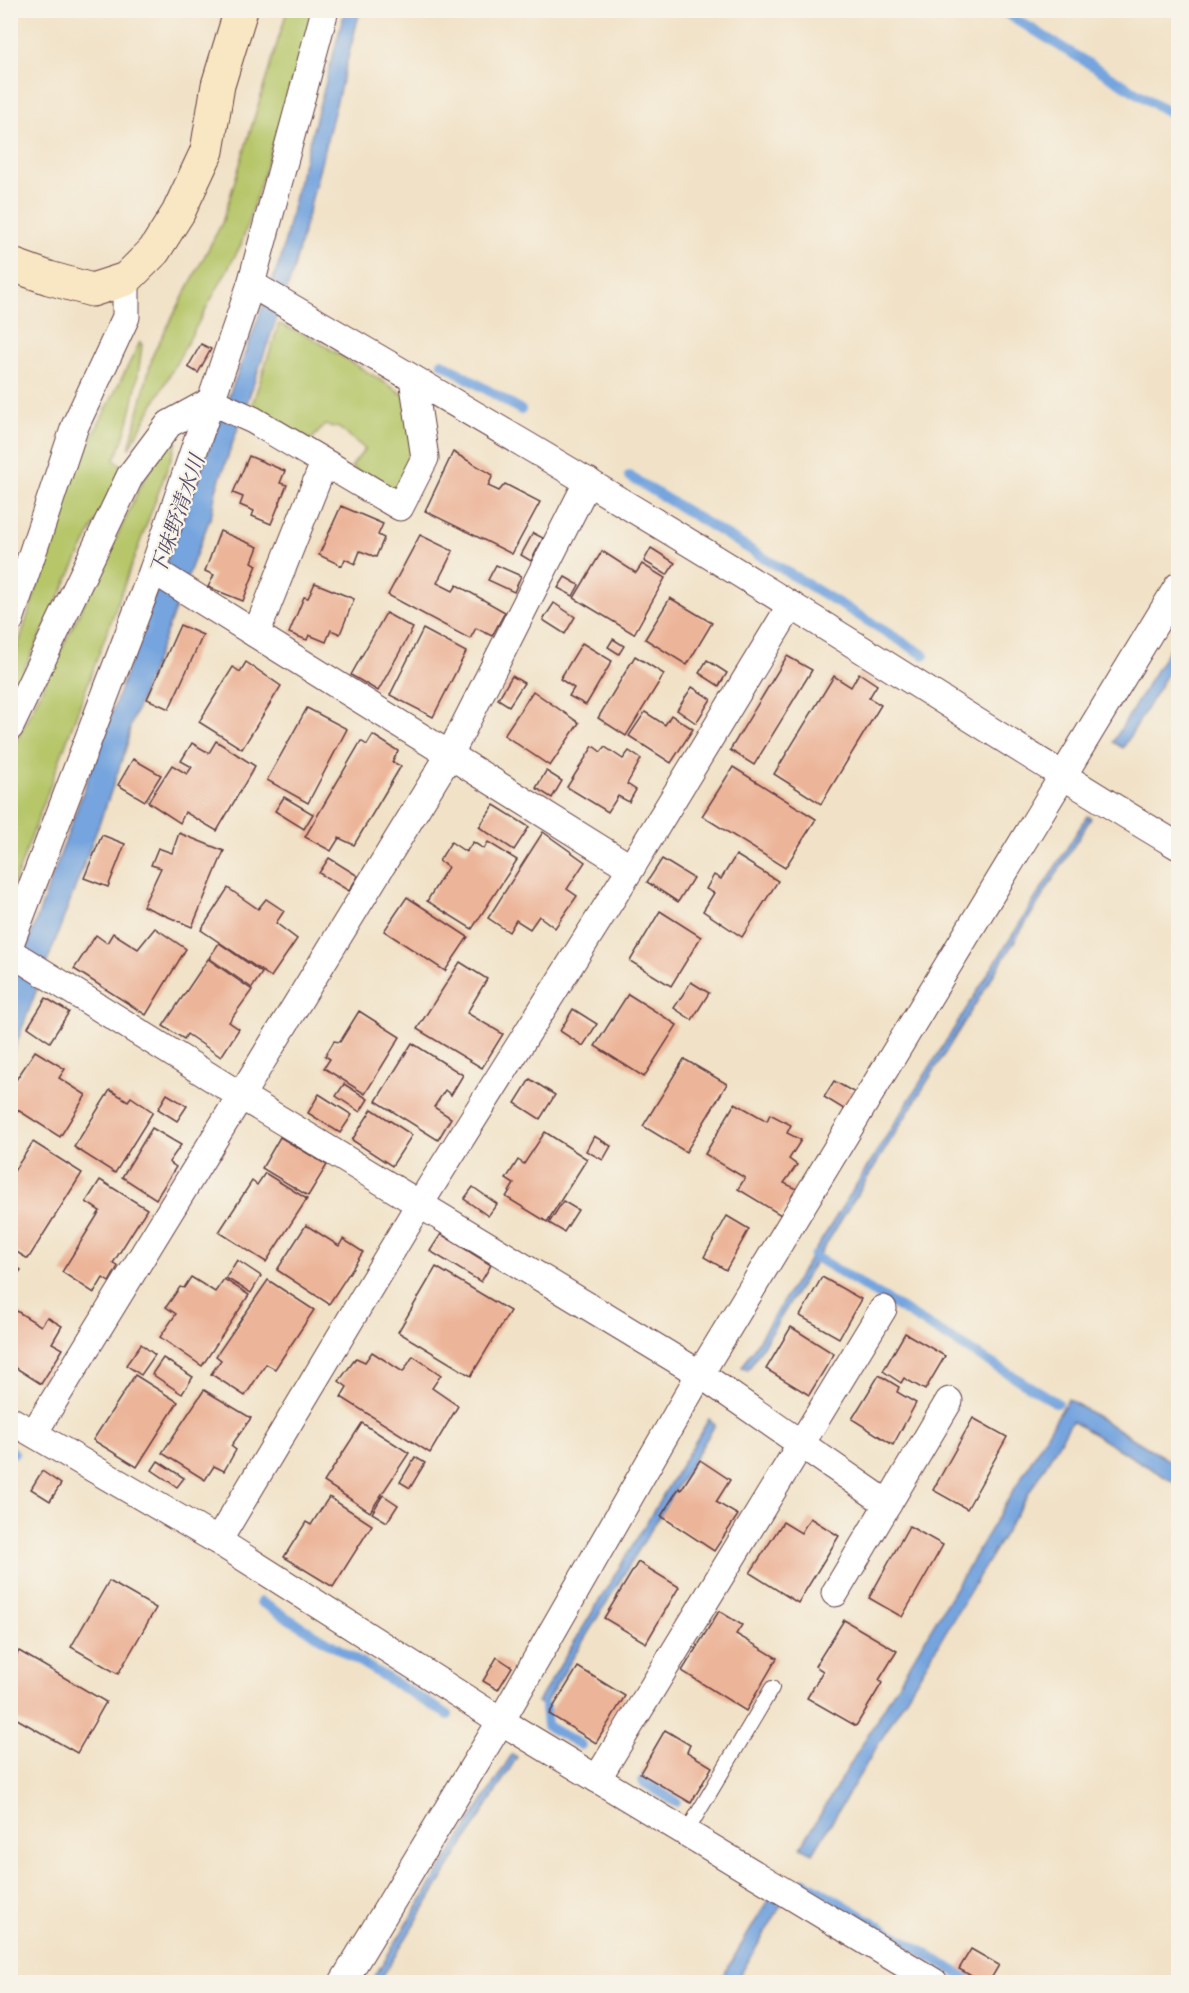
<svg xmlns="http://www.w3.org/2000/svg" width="1189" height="1993" font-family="'Libre Caslon Text','Noto Serif JP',serif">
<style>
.green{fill:#b6c669;stroke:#80724a;stroke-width:1.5}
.water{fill:#75a4de;stroke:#606284;stroke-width:1.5}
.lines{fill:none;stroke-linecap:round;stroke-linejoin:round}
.stream{stroke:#75a4de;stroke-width:10}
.building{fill:#ecb498}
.service-casing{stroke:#633c42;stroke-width:16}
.minor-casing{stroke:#633c42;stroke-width:29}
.secondary-casing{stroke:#633c42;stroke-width:35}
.service{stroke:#fff;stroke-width:14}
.minor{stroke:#fff;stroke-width:27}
.secondary{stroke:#f9e7c3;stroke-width:33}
.labels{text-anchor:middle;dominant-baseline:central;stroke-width:4.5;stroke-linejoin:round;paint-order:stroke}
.water-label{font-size:21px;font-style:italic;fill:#594e6a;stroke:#f7f3e8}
</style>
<rect width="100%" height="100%" fill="#f7f3e8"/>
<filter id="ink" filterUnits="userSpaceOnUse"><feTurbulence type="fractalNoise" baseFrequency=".0167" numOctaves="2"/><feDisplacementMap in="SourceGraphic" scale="12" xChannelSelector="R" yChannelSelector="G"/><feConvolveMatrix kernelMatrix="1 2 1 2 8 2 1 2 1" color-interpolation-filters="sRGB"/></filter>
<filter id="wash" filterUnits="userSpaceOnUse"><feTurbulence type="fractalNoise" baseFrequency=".008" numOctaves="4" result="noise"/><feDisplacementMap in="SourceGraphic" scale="24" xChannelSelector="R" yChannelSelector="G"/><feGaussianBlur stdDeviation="1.35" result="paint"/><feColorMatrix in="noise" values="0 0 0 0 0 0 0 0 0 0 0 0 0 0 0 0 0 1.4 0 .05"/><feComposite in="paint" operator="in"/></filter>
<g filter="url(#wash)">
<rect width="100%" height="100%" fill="#f1e2c7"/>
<!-- green -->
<g class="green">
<polygon points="287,11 315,11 241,245 129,449 153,354 222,223"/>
<polygon points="279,324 309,336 408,397 419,452 394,495 351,467 365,449 339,428 325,425 311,440 251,408"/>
<path d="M 140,342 L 142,345 C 138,379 130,430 114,460 L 123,466 L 11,696 L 11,668 L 71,479 Z"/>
<polygon points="167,441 177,442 11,892 11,752 122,526 139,488"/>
</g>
<!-- water -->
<g class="water">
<polygon points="345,11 360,11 293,272 216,490 212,513 130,727 127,745 108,800 11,1058 10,993 172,547 281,258 296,192"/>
<polygon points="1178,634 1178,656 1123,748 1113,742"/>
<polygon points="1087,816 1091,818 748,1370 742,1367"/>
<polygon points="1068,1399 1178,1466 1178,1485 1072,1421 813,1853 801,1847"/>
<polygon points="709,1419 715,1425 544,1705 538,1702"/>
<polygon points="512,1754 517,1757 379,1982 371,1982"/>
<polygon points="770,1897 783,1902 736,1982 719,1982"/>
</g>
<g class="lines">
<!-- stream -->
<g class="stream">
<polyline points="1001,10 1178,118"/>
<polyline points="442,363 521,410"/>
<polyline points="629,476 924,655"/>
<polyline points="814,1256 1057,1403"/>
<polyline points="10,1450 14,1453"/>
<polyline points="261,1602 448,1715"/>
<polyline points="545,1707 547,1726 581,1745"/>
<polyline points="642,1781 676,1802"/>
<polyline points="805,1882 973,1982"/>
</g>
</g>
<g id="blocks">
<!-- building -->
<g class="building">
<polygon points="201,344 211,349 198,373 188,367"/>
<polygon points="453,452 493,475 488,486 499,491 505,484 540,502 512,554 425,511"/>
<polygon points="249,456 285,471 280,483 287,485 271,524 252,516 254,511 240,505 243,497 233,493"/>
<polygon points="341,506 383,524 378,535 384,538 376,557 360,551 355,564 345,559 342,566 319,555"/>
<polygon points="220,531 258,547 252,562 257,565 243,601 208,587 214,575 205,571"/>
<polygon points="533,533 543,538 531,561 521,555"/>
<polygon points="420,535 453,551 437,583 453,591 457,585 505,612 492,636 476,628 470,639 388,595"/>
<polygon points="651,548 675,563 667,575 644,561"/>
<polygon points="602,551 636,573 642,564 665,578 634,634 574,598"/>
<polygon points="496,565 521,576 514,592 488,580"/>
<polygon points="565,577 579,585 573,596 558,588"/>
<polygon points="315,583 354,599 340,634 331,630 326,642 309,635 307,640 289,633 304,597 308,598"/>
<polygon points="670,598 712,623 687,665 645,639"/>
<polygon points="554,603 575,617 565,634 543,620"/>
<polygon points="386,613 413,628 378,691 351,675"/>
<polygon points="180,625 203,635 169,709 147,699"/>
<polygon points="423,629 466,652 433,717 390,695"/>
<polygon points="613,639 624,646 619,654 608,647"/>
<polygon points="582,643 612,661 586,705 569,696 574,688 560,679"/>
<polygon points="635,656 664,674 626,736 598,718"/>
<polygon points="787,656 812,670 754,765 730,750"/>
<polygon points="707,660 727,673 719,686 699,673"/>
<polygon points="246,662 281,686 242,749 199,722 233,667 240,672"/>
<polygon points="859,673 877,685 869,698 881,705 821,804 774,774 834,676 851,687"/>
<polygon points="512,676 524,683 509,706 498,699"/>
<polygon points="692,687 711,699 696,723 677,710"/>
<polygon points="533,691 579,723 550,766 504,735"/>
<polygon points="307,708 347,729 308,803 267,780"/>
<polygon points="645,712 665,725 671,715 693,729 671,763 629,736"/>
<polygon points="373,735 398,751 392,762 401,766 354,845 339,838 331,851 305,837 361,741 367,745"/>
<polygon points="216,741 255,766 217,831 185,812 180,823 148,802 172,765 187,774 192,767 181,761 192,743 209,753"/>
<polygon points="593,746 601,752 605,747 623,759 629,751 641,759 627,784 636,790 629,802 618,796 608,812 567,787"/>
<polygon points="133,759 161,775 145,801 118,785"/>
<polygon points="733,767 816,819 785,868 702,816"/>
<polygon points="546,771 562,781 552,798 536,788"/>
<polygon points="284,797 313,814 304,829 275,811"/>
<polygon points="494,805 529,827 514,850 479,827"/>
<polygon points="543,832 585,862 567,889 577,896 555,928 539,916 530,929 516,920 509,932 488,918"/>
<polygon points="179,833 224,851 192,927 143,906 161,868 151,865 158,848 172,853"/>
<polygon points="102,835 125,844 108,887 84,878"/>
<polygon points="451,842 466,852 473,842 484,849 488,842 517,860 472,929 427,901 448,867 439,861"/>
<polygon points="736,855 778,881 742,937 703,911 714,893 706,889 714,875 721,879"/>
<polygon points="329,858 358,876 349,891 319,873"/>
<polygon points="662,859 693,878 678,902 647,882"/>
<polygon points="228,888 258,909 266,899 284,911 276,923 297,939 271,977 201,930"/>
<polygon points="407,897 468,937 445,971 384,931"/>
<polygon points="660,911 701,937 671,986 630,961"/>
<polygon points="155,928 186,949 146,1015 74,969 96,935 107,943 113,933 138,949"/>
<polygon points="219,943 262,973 252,988 209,958"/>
<polygon points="208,959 252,990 229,1022 239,1029 221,1057 187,1034 184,1039 163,1026"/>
<polygon points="460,962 487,979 467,1013 503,1034 482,1068 417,1029"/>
<polygon points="691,982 709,993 692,1020 674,1008"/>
<polygon points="628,994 677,1025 644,1077 595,1046"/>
<polygon points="46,998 69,1012 50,1042 28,1027"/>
<polygon points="573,1009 597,1024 583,1046 560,1031"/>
<polygon points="359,1011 400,1037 365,1094 324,1068 330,1059 325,1056 334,1041 340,1042"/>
<polygon points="412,1043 463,1075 451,1095 445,1090 434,1107 451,1118 438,1140 376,1101"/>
<polygon points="35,1051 65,1069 59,1078 86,1095 60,1137 10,1105 10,1089"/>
<polygon points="684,1059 727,1084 686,1152 643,1126"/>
<polygon points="530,1079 555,1095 540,1119 515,1103"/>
<polygon points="834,1081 857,1094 847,1111 824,1097"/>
<polygon points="344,1084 368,1099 360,1112 336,1096"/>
<polygon points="110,1090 128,1101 131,1097 153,1112 115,1173 74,1147"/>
<polygon points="167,1094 187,1106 177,1121 158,1109"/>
<polygon points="319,1094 352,1115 340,1133 308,1113"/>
<polygon points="735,1103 767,1121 770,1114 791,1125 787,1133 801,1140 789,1159 797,1165 784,1183 797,1189 781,1215 738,1189 745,1178 705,1154"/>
<polygon points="372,1109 412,1135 392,1166 352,1140"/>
<polygon points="152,1128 181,1145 169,1162 176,1167 156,1199 122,1177"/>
<polygon points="545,1132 587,1159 547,1222 506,1197 514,1184 506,1179 518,1160 524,1164"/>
<polygon points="594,1136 611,1146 603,1160 586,1151"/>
<polygon points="280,1137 327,1165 308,1196 262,1168"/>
<polygon points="33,1142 82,1173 28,1259 10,1248 10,1177"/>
<polygon points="265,1173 307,1199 266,1262 219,1232 252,1181 257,1185"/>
<polygon points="100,1180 147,1209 113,1263 118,1266 109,1282 103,1278 94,1293 62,1272 100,1211 86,1202"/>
<polygon points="473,1187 497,1204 488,1216 464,1199"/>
<polygon points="563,1201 578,1210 564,1232 549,1223"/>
<polygon points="727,1216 749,1229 726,1270 704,1257"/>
<polygon points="306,1225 339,1246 343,1239 363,1252 329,1304 277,1270"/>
<polygon points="441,1234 491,1265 481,1282 430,1251"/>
<polygon points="237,1260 261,1276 251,1293 226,1278"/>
<polygon points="10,1263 21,1270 10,1284"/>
<polygon points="436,1267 510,1311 471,1376 398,1332"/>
<polygon points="191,1277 215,1292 224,1279 249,1295 202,1366 160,1337 176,1314 166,1307 180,1287 184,1288"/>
<polygon points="822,1277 861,1299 839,1338 800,1316"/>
<polygon points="268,1280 314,1310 275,1369 266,1364 245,1396 211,1374 221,1360 216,1356"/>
<polygon points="10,1307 41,1326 47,1317 62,1326 52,1343 63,1349 41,1384 10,1364"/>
<polygon points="791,1327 834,1354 809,1395 766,1369"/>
<polygon points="905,1333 945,1356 925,1390 904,1378 901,1383 883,1371"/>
<polygon points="141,1344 155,1355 141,1375 126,1365"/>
<polygon points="372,1352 403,1372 413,1356 441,1375 432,1388 458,1406 430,1453 341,1397 347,1387 339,1381 356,1358 365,1362"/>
<polygon points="163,1358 193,1377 182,1394 152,1374"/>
<polygon points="135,1375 178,1402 137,1467 93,1440"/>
<polygon points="879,1375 899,1387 897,1392 916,1403 893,1445 852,1419"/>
<polygon points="204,1390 251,1418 231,1446 236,1450 224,1471 214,1466 205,1480 162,1453"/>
<polygon points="973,1418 1007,1437 967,1509 933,1490"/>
<polygon points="362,1423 409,1453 370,1512 324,1482"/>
<polygon points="415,1457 425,1463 410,1488 400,1482"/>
<polygon points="700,1460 730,1480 716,1502 738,1515 714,1551 661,1516 679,1488 681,1490"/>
<polygon points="158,1461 184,1478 177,1487 152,1470"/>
<polygon points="42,1471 61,1484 50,1501 31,1489"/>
<polygon points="383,1495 398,1505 387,1522 372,1513"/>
<polygon points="329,1497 372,1525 333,1587 284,1557 306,1522 311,1525"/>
<polygon points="810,1518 839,1536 798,1603 750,1573 783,1522 801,1533"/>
<polygon points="909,1526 943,1545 902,1617 869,1598"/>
<polygon points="638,1562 679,1587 646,1643 604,1618"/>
<polygon points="109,1581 156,1608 118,1674 71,1647"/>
<polygon points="719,1611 742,1625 736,1634 777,1658 746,1711 682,1671"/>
<polygon points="844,1620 897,1651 879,1680 882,1683 856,1726 807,1698 823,1671 815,1666"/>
<polygon points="19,1651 106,1702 77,1753 10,1715 10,1665"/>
<polygon points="497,1657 512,1667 498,1690 483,1681"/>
<polygon points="578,1667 625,1696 596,1743 549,1714"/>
<polygon points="665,1730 690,1745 687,1752 712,1767 691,1803 640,1773"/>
<polygon points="971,1949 999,1965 989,1982 982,1982 959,1969"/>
</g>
</g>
</g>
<g filter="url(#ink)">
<use href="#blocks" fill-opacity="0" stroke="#633c42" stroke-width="1.5"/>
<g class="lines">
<defs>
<polyline id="service" points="686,1833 772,1688"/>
<g id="minor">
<path d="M 251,284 C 431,389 612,494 789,604 C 919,684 1047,768 1178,846"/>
<polyline points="153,570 631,868"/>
<polyline points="10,620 75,426 126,317 126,279"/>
<polyline points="256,634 324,463"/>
<polyline points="10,727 130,476 169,424 211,401 253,420 400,507 425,458 413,379"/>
<polyline points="10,944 153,570 251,284 325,10"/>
<polyline points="10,952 241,1096 700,1374 888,1504"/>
<polyline points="10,1420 218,1541 501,1721 934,1982"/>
<polyline points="34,1433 450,754 588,481"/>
<polyline points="218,1541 419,1205 631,868 791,605"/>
<polyline points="835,1593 949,1401"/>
<polyline points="597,1779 883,1309"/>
<polyline points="343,1982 501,1721 700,1374 1178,586"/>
</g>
<polyline id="secondary" points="10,264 49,278 92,290 126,279 154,251 178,213 207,151 218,85 241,10"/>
</defs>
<!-- service casing -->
<use href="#service" class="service-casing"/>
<!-- minor casing -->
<use href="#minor" class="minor-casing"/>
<!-- secondary casing -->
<use href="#secondary" class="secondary-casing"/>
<!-- service -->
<use href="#service" class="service"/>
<!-- minor -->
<use href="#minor" class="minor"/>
<!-- secondary -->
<use href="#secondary" class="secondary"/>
</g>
</g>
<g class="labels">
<!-- water labels -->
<g class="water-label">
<text transform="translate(177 515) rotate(-71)">下味野清水川</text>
</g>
</g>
<!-- margin -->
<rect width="1189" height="1993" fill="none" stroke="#f7f3e8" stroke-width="36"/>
</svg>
